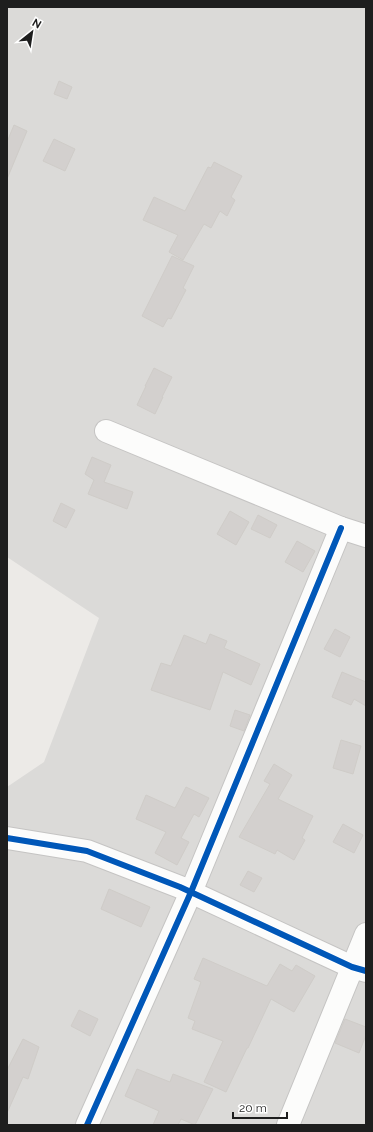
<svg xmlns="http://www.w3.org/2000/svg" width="373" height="1132" font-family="Raleway,sans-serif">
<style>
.residential{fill:#dbdad8}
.building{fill:#d3d0ce;stroke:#cfccc8}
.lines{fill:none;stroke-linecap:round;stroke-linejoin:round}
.street-casing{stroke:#c5c4c3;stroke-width:24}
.street{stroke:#fcfcfb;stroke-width:22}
.cycleway-casing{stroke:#fff;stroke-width:8}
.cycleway{stroke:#0057b8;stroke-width:6}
</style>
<rect width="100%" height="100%" fill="#eceae7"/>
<!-- residential -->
<polygon class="residential" points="7,7 366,7 366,1125 7,1125 7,787 44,762 99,618 7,557"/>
<!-- building -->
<g class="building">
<polygon points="59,81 72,87 67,99 54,94"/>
<polygon points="14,125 27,131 7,179 7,142"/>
<polygon points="54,139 75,149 65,171 43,161"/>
<polygon points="214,162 242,176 231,197 235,200 227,216 220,211 211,228 204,224 183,260 169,252 178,235 143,220 154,197 185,211 208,167 211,168"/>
<polygon points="172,256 194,266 183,288 186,290 171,319 168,318 163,327 142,316"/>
<polygon points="154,368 172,377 162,397 163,397 155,414 137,405 146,386 145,386"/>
<polygon points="92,457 111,465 104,482 133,492 127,509 88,494 94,480 85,474"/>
<polygon points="61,503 75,510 66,528 53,521"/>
<polygon points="230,511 249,522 236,545 217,534"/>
<polygon points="258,515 277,525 270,538 251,529"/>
<polygon points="297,541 315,551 303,572 285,562"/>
<polygon points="335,629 350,637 340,657 324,649"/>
<polygon points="210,634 227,641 224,648 260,664 251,685 223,672 210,710 151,690 161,663 171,666 184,635 206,644"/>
<polygon points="342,672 366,682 366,706 354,699 351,705 332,697"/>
<polygon points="235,710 250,715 244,731 230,726"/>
<polygon points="341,740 361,746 353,774 333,768"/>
<polygon points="274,764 292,775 278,799 313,816 302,838 305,840 294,860 277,850 275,854 239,837 270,784 264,781"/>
<polygon points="186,787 209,798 199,817 194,814 181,838 189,842 177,865 155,853 166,832 136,819 146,795 175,808"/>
<polygon points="343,824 363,835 354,853 333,842"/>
<polygon points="248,871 262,878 254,892 240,885"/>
<polygon points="109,889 150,907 141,927 101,909"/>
<polygon points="203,958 267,986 280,964 292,971 296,965 315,976 294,1012 271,999 248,1048 247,1048 226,1092 204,1082 223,1041 192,1029 195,1021 188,1018 201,982 194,979"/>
<polygon points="79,1010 98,1019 90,1036 71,1026"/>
<polygon points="345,1019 366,1027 366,1035 359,1053 335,1043"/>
<polygon points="23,1039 39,1047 28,1079 23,1077 7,1113 7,1070"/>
<polygon points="137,1069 170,1082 173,1074 213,1089 195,1125 181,1119 178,1125 153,1125 159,1111 125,1096"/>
</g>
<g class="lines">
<defs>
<g id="street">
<polyline points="106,431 341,528 366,536"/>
<polyline points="7,838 87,851 180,887 352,967 366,971"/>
<polyline points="87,1125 191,892 341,528"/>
<polyline points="288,1125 366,934"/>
</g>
</defs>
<!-- street casing -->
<use href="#street" class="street-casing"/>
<!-- street -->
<use href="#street" class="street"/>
<defs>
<g id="cycleway">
<polyline points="7,838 87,851 180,887 352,967 366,971"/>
<polyline points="87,1125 191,892 341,528"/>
</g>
</defs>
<!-- cycleway casing -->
<use href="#cycleway" class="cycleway-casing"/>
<!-- cycleway -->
<use href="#cycleway" class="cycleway"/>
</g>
<!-- border -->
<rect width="373" height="1132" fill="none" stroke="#1e1e1e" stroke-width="16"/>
<!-- north arrow -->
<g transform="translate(32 32) rotate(30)" stroke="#ffffff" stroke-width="3" paint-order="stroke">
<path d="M0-3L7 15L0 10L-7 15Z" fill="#1e1e1e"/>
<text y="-6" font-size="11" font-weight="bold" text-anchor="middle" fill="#1e1e1e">N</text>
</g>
<!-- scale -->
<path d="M233 1112v6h54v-6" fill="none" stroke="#1e1e1e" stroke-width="2"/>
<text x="239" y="1112" font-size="12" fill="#1e1e1e" stroke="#ffffff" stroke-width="3" paint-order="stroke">20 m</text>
</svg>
